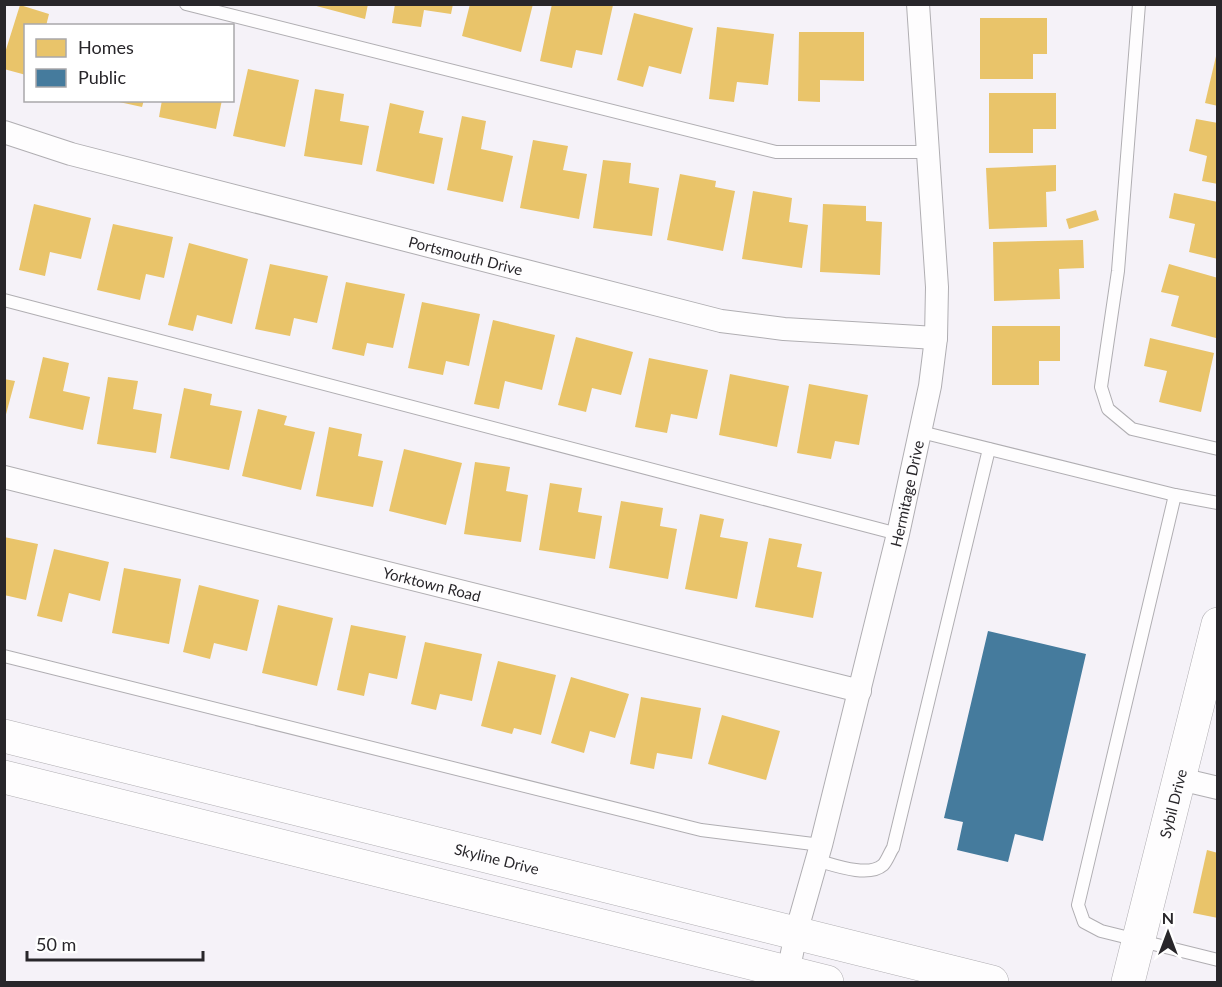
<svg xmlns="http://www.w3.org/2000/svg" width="1222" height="987" font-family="Lato,sans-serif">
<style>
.homes{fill:#e9c46a}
.public{fill:#457b9d}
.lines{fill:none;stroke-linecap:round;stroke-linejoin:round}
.lane-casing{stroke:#b0aeb2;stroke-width:14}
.street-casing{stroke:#b0aeb2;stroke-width:24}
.secondary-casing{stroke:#b0aeb2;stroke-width:34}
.lane{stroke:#fefdfe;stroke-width:12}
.street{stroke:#fefdfe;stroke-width:22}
.secondary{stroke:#fefdfe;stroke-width:33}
.labels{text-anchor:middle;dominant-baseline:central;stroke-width:6;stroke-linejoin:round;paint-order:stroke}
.street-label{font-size:15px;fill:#28262a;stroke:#fff}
</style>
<rect width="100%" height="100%" fill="#f5f2f8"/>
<!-- homes -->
<g class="homes">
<polygon points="309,4 368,4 365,19"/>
<polygon points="395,4 453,4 451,14 424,10 421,27 392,23"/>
<polygon points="470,4 533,4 521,52 462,36"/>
<polygon points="552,4 613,5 602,55 576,50 572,68 540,61"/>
<polygon points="20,5 49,14 46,26 26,26 26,75 4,69 4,56"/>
<polygon points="634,13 693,28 681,74 649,66 643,87 617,80"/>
<polygon points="980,18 1047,18 1047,54 1033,54 1033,79 980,79"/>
<polygon points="717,27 774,34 768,85 737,82 734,102 709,99"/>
<polygon points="799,32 864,32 864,81 820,80 820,102 798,101"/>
<polygon points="1217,52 1218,52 1218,106 1205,103"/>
<polygon points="248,69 299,80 285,147 233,136"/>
<polygon points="315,89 344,94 340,121 369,126 362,165 304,156"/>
<polygon points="989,93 1056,93 1056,129 1033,129 1033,153 989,153"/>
<polygon points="110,100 144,100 142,107"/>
<polygon points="162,100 222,100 216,129 159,117"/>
<polygon points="390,103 424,111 419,133 443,138 434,184 376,171"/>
<polygon points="462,116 486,121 481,149 513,156 503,202 447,190"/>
<polygon points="1196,119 1218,123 1218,184 1202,181 1207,156 1189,151"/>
<polygon points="533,140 568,146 563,170 587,174 579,219 520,208"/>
<polygon points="603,160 631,163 629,183 659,188 652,236 593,228"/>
<polygon points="1056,165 1056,191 1046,192 1047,227 989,229 986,168"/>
<polygon points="680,174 716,181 715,187 735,191 723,251 667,240"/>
<polygon points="753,191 792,198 789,222 808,225 802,268 742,259"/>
<polygon points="1174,193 1218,202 1218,259 1189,252 1195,224 1169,218"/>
<polygon points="34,204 91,218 81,259 50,252 45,276 19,270"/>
<polygon points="823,204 866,206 866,221 882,222 880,275 820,272"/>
<polygon points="1096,210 1099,220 1069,229 1066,219"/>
<polygon points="113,224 173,237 164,278 146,274 140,300 97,290"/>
<polygon points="1083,240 1084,268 1059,269 1060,299 994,301 993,242"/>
<polygon points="189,243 248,259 232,324 197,315 193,331 168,325"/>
<polygon points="270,264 328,276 317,323 294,318 290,336 255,329"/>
<polygon points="1169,264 1218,278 1216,338 1171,326 1179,296 1161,292"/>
<polygon points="346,282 405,294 393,348 367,343 364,356 332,349"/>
<polygon points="422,302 480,314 469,366 446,361 443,375 408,368"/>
<polygon points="493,320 555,335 542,390 505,381 499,409 474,404"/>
<polygon points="992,326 1060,326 1060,361 1039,361 1039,385 992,385"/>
<polygon points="576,337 633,352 621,395 592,388 586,412 558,405"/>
<polygon points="1150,338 1214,353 1201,412 1159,402 1167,371 1144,366"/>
<polygon points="43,357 69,363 63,391 90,397 83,430 29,418"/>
<polygon points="649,358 708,370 697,419 671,414 667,433 635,427"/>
<polygon points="730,374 789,386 777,447 719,435"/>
<polygon points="108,377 138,381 133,409 162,414 156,453 97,444"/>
<polygon points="4,379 15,381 5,418 4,418"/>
<polygon points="809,384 868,395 859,445 835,441 831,459 797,453"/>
<polygon points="184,388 212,394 210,405 242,411 229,470 170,458"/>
<polygon points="258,409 287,416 284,425 315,432 301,490 242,476"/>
<polygon points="329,427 362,434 358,456 383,461 373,507 316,496"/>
<polygon points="404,449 462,463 446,525 389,511"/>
<polygon points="475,462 510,467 506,491 528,495 521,542 464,534"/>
<polygon points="550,483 582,488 578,512 602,516 595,559 539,550"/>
<polygon points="621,501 663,508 660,526 677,529 668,579 609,568"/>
<polygon points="700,514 724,519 720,537 748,542 737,599 685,589"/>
<polygon points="4,537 38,544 26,600 4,595"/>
<polygon points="769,538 802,544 797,567 822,572 813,618 755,607"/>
<polygon points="54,549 109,562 100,601 69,593 62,622 37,616"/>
<polygon points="124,568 181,579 169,644 112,633"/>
<polygon points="199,585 259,600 247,651 214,643 210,659 183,652"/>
<polygon points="278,605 333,618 317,686 262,673"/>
<polygon points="351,625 406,636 397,679 369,673 364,696 337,690"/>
<polygon points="425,642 482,654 472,701 440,694 436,710 411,704"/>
<polygon points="498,661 556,675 541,735 514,728 512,734 481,726"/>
<polygon points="571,677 629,694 615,738 590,731 584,753 551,743"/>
<polygon points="641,697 701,708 692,759 657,753 654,769 630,764"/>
<polygon points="722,715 780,731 766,780 708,764"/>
<polygon points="1207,850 1218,853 1218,918 1193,913"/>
</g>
<!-- public -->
<polygon class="public" points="988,631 1086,654 1043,841 1015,834 1008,862 957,850 963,822 944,818"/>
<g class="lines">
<defs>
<g id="lane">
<polyline points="186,4 776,152 928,152"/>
<polyline points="1139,4 1118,271 1101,387 1108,409 1132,429 1218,449"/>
<polyline points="4,300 898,534"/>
<polyline points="921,432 1175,495 1218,503"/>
<polyline points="1175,495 1078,905 1084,922 1101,931 1218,960"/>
<polyline points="4,656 701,830 821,845"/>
<path d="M 816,860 C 834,865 868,878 883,865 C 887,861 890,852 893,848 L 989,449"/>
</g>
<g id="street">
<path id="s1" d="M 4,132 L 71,154 L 721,321 L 784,329 L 936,338"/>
<path id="s2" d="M 4,477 L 860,691"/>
<polyline points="1180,779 1218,788"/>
<path id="s3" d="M 788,973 L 796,933 L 821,845 L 898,534 L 930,386 L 936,338 L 937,287 L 918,4"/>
</g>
<g id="secondary">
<path id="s4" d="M 4,736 L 992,982"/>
<polyline points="4,777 827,982"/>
<path id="s5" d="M 1128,982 L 1218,624"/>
</g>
</defs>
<!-- lane casing -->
<use href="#lane" class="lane-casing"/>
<!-- street casing -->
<use href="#street" class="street-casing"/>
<!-- secondary casing -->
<use href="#secondary" class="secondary-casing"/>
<!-- lane -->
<use href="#lane" class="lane"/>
<!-- street -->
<use href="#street" class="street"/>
<!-- secondary -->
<use href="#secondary" class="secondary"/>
</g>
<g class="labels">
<!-- street labels -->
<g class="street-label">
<text stroke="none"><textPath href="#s1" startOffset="478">Portsmouth Drive</textPath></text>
<text stroke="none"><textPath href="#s3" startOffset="494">Hermitage Drive</textPath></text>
<text stroke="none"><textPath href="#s2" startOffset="441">Yorktown Road</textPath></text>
<text stroke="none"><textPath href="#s5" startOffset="184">Sybil Drive</textPath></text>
<text stroke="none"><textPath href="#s4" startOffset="508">Skyline Drive</textPath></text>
</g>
</g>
<!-- border -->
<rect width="1222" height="987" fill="none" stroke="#28262a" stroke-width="12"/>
<!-- legend -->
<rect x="24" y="24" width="210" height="78" fill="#ffffff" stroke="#a9a8aa" stroke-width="1.5"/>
<rect x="36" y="39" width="30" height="18" fill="#e9c46a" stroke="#a9a8aa" stroke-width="1.5"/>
<text x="78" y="54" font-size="18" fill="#28262a">Homes</text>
<rect x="36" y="69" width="30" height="18" fill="#457b9d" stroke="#a9a8aa" stroke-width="1.5"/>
<text x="78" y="84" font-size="18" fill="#28262a">Public</text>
<!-- north arrow -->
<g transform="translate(1168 933)" stroke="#ffffff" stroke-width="4.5" paint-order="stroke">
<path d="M0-4.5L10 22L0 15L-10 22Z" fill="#28262a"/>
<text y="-9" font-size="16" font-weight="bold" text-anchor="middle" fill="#28262a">N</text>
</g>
<!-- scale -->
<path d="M27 951v9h176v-9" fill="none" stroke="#28262a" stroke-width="3"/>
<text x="36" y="951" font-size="18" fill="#28262a" stroke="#ffffff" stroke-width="4.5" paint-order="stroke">50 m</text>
</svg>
